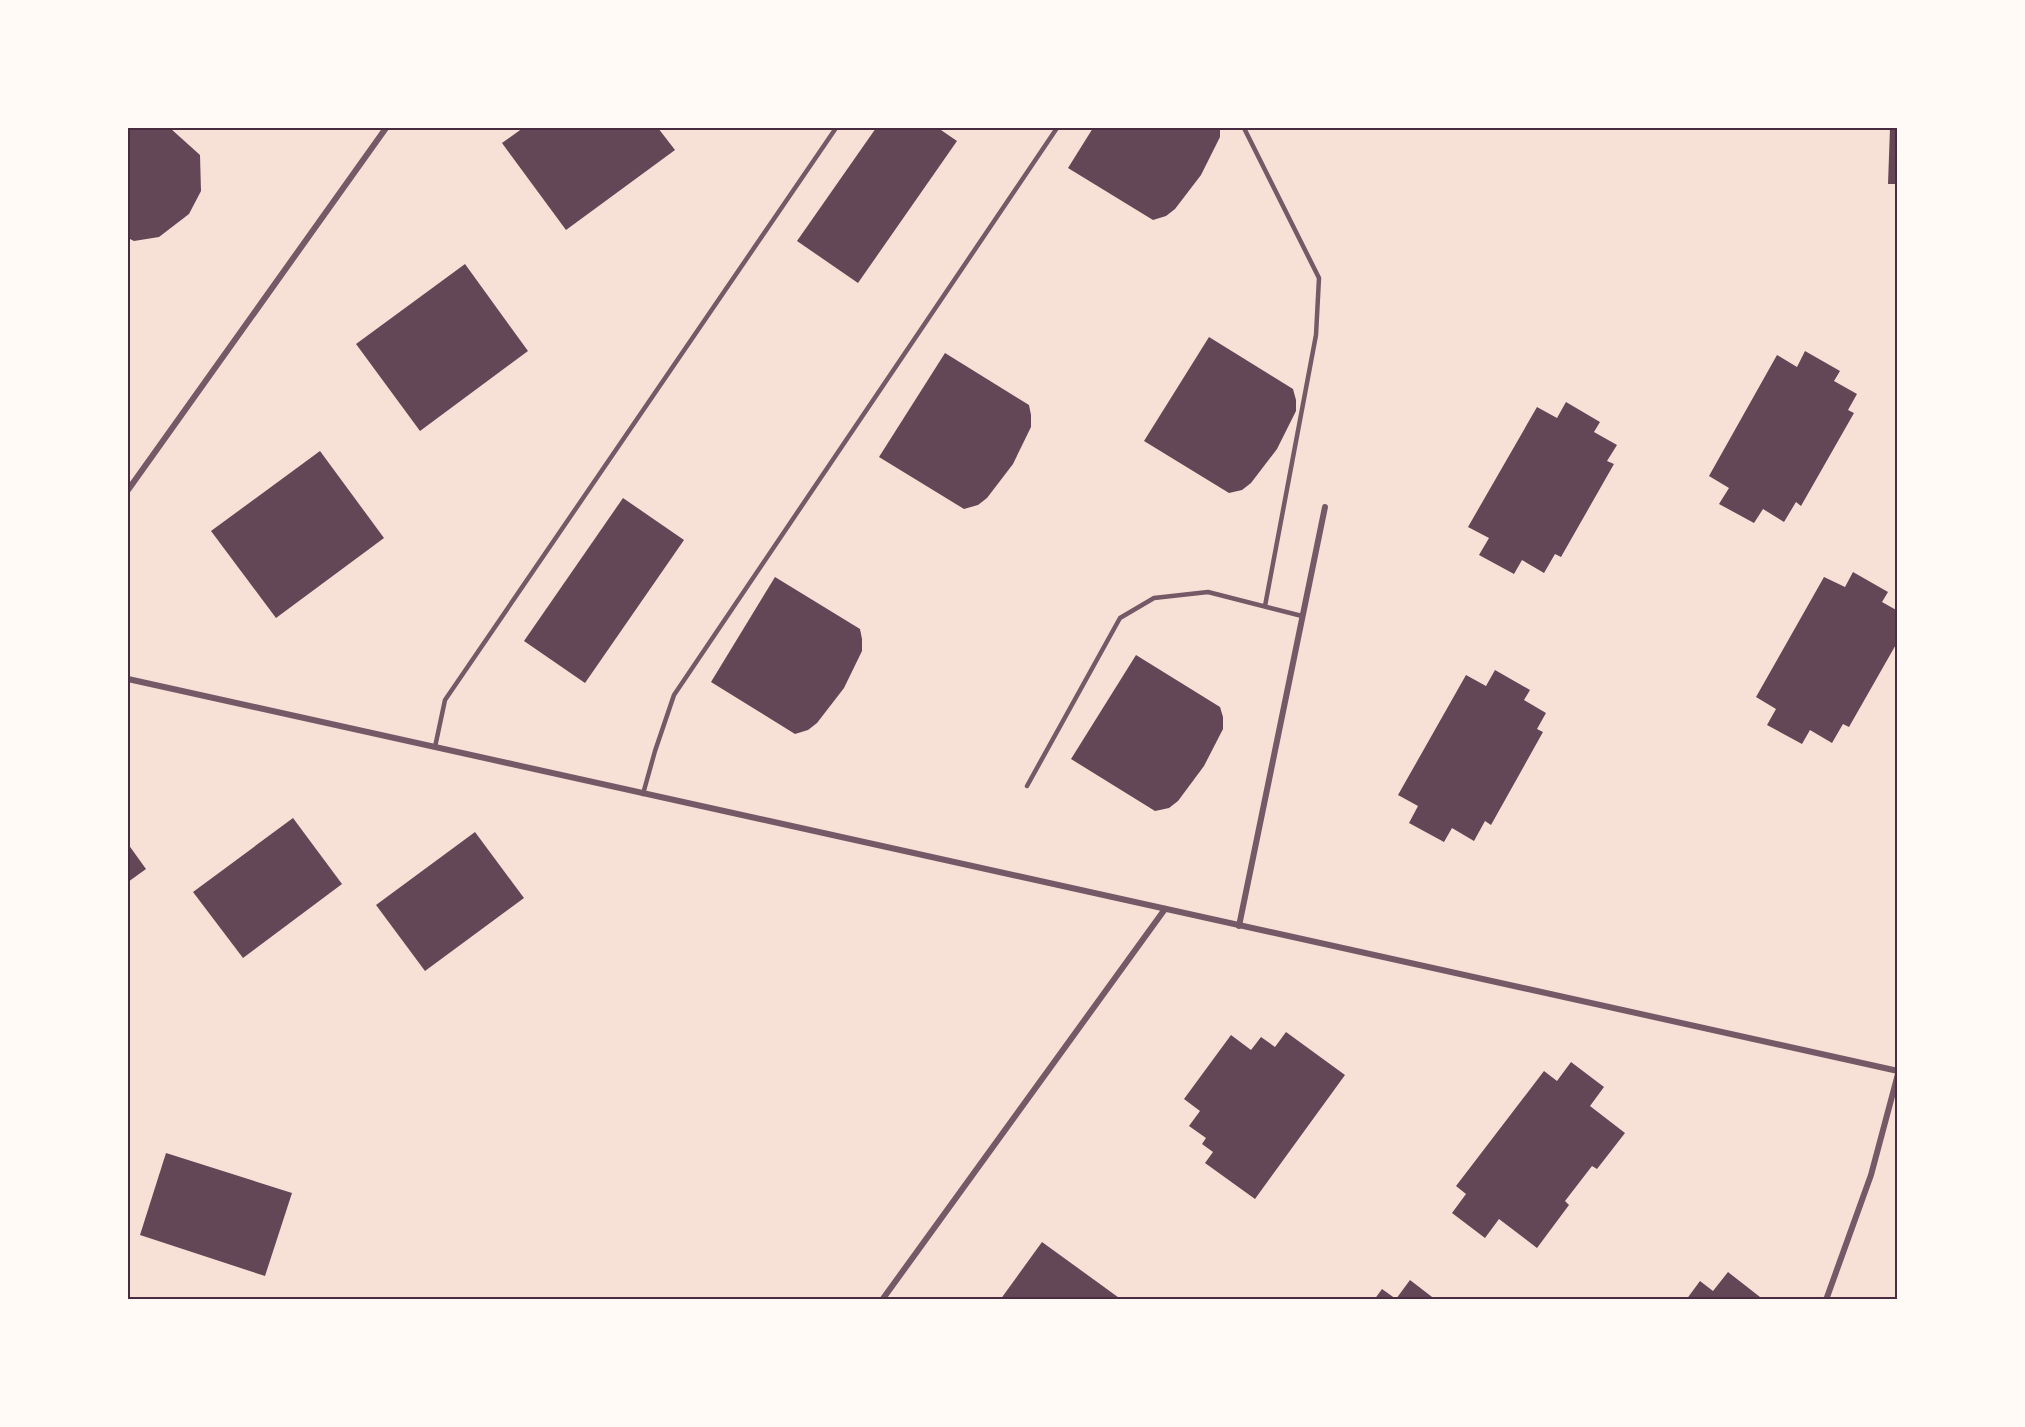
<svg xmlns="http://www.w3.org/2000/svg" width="2025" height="1427" font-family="Signika,sans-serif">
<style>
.building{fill:#644757}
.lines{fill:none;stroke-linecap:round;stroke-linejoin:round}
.service{stroke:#755966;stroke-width:4.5}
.minor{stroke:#755966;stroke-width:6}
.neatline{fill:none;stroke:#4a2c40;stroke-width:2}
</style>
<rect width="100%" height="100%" fill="#f7e1d7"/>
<!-- building -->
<g class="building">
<polygon points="128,128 170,128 200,155 201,191 189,214 159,237 134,241 128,238"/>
<polygon points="523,128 658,128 675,150 566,230 502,143"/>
<polygon points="876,128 938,128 957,141 858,283 797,241"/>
<polygon points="1093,128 1220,128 1220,137 1201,175 1175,209 1166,216 1153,220 1068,168"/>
<polygon points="1890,128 1898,128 1898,184 1888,184"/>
<polygon points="465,264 528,351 420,431 356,344"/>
<polygon points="1209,337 1293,389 1296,400 1296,411 1277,449 1251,483 1242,490 1229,493 1144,441"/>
<polygon points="1805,351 1840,371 1834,381 1857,394 1848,410 1854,413 1801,506 1796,502 1784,522 1763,509 1754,523 1719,504 1729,488 1709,476 1777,355 1797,367"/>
<polygon points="945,353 1029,405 1031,415 1031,427 1013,464 987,498 978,505 964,509 879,457"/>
<polygon points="1566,402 1600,422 1594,432 1617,445 1607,461 1614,464 1561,557 1555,554 1544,573 1522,560 1514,574 1479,555 1489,538 1468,527 1537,407 1557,418"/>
<polygon points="320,451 384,538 276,618 211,531"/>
<polygon points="623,498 684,540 585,683 524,641"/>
<polygon points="1853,572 1888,592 1882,602 1898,611 1898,627 1895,631 1898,632 1898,641 1849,727 1843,724 1832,743 1810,730 1802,744 1767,725 1776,709 1756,697 1824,577 1845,587"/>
<polygon points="775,577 860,629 862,639 862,651 844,688 817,723 808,730 795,734 711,682"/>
<polygon points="1136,655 1220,707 1223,717 1223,729 1204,766 1178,801 1169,808 1155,811 1071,759"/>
<polygon points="1495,670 1530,690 1524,700 1546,713 1537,729 1543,732 1491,825 1485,821 1474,841 1452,828 1444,842 1409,823 1418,806 1398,795 1466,675 1486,686"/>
<polygon points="293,818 342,884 243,958 193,892"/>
<polygon points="475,832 524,898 425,971 376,905"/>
<polygon points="128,844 146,869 128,882"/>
<polygon points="1286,1032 1345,1075 1255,1199 1205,1163 1213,1152 1202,1144 1206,1138 1189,1126 1200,1111 1184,1099 1231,1035 1251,1050 1261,1037 1275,1047"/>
<polygon points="1571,1062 1604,1087 1590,1106 1625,1133 1597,1169 1592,1166 1565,1201 1569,1205 1537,1248 1499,1219 1485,1238 1452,1213 1466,1194 1456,1186 1544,1071 1557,1081"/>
<polygon points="166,1153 292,1193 265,1276 140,1235"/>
<polygon points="1042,1242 1122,1300 1000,1300"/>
<polygon points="1728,1272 1760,1297 1758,1300 1686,1300 1700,1281 1713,1291"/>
<polygon points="1410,1280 1436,1300 1374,1300 1382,1289 1396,1299"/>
</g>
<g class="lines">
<!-- service -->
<g class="service">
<polyline points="1244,128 1319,278 1316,335 1265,606"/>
<polyline points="435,747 445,700 836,128"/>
<polyline points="1027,786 1120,618 1154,598 1208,592 1302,616"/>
<polyline points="643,794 655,751 674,695 1057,128"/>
</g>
<!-- minor -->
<g class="minor">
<polyline points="128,490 386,128"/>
<polyline points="128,679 1898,1071"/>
<polyline points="1239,926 1325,507"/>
<polyline points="882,1300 1165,909"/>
<polyline points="1826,1300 1871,1175 1898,1074"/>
</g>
</g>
<!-- border -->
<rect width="2025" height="1427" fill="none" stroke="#fffaf5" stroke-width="258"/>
<rect x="129" y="129" width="1767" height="1169" class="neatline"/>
</svg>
